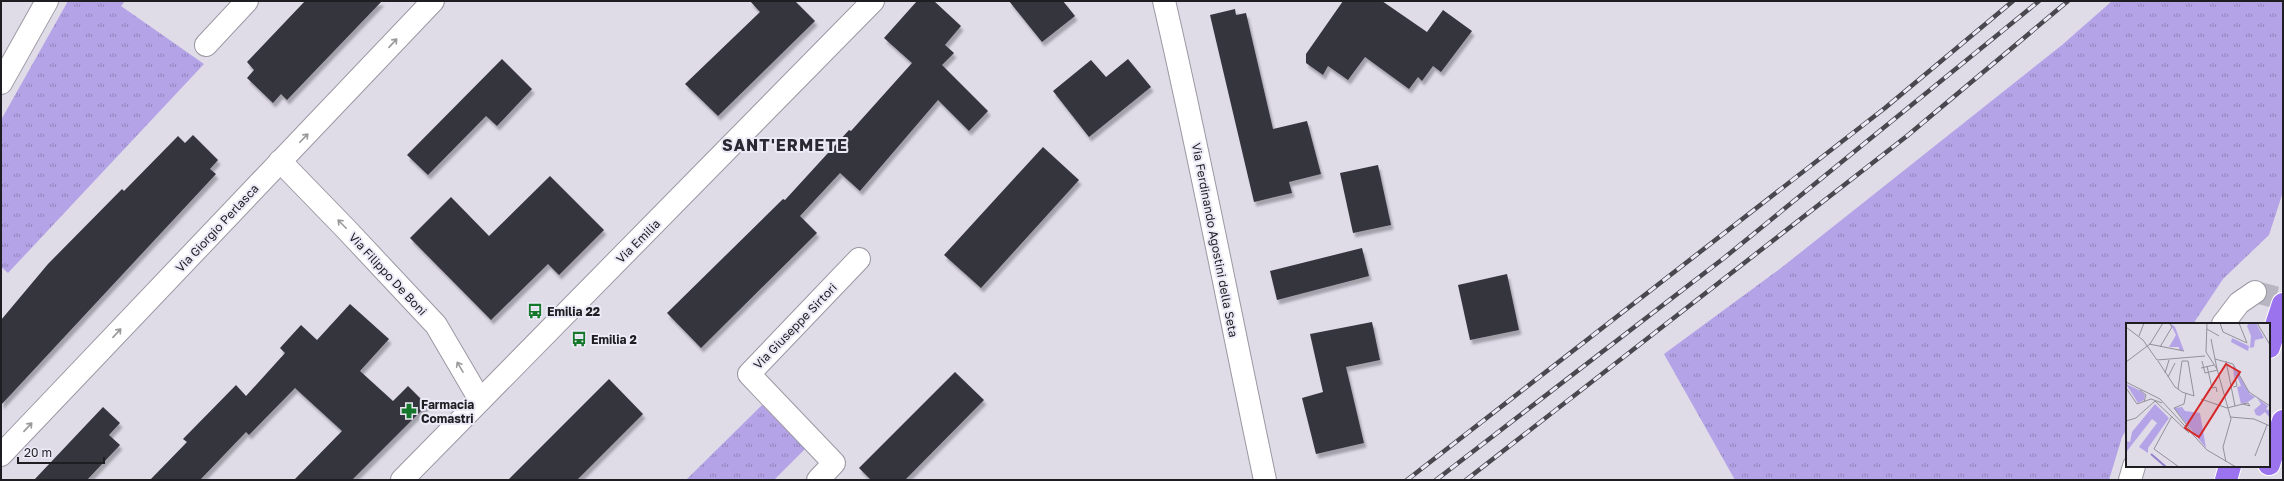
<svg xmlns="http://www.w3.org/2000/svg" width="2284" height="481" font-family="'Golos Text',sans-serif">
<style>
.grass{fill:url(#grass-tufts)}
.building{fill:#36343d;filter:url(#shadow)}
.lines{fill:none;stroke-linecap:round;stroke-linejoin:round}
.street-tunnel{stroke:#b8b6c0;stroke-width:22;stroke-dasharray:22 11;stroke-linecap:butt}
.street-casing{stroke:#9b98a3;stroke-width:24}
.secondary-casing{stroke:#9b98a3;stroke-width:24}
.highway-casing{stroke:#fff;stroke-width:24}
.street{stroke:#fff;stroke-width:22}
.secondary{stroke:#fff;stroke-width:22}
.highway{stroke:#9b73ef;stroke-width:22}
.rail-casing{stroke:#49484e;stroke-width:4.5}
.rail{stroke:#eceaf6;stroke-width:3;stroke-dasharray:9;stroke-linecap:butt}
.oneway{stroke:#9a999b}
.labels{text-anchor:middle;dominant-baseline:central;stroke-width:4;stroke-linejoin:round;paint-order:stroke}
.street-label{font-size:12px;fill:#1e1d21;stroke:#eceaf6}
.poi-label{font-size:12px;font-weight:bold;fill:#1e1d21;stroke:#eceaf6;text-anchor:start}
.district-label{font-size:16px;font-weight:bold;letter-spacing:1px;fill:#2a2831;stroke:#eceaf6}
.inset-river{fill:none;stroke:#9480cb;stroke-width:2}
.inset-road{fill:none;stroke:#929098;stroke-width:1}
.view{fill:#d62828;fill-opacity:0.15;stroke:#d62828;stroke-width:2}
.inset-edge{fill:none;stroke:#1e1d21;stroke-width:2}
</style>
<defs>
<pattern id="grass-tufts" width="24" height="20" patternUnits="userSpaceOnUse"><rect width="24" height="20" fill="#b5a3e7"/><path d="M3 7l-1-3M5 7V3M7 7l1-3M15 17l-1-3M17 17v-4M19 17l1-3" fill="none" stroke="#9384bb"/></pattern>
<filter id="shadow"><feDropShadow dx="2.5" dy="4.5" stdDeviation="1" flood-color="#0004"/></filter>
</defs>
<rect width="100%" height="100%" fill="#dfdce8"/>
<!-- grass -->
<g class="grass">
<polygon points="68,1 125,1 121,6 204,64 8,273 1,267 1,120"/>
<polygon points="2112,1 2283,1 2283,192 2269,235 2223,279 2193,324 2127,324 2127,429 2122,437 2109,480 1735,480 1664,354 1781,268 2062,45"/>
<polygon points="762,405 805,449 774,480 686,480"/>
</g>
<!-- building -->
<g class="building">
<polygon points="305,1 382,1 287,100 281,94 273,103 247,78 254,70 247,62"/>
<polygon points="750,1 795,1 815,21 718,116 685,84 760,12"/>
<polygon points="917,1 934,1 961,26 945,45 954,53 942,65 988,111 969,131 938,100 860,191 840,173 800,216 817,233 701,348 667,313 783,199 785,200 849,130 851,131 912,63 884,38"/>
<polygon points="1009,1 1063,1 1075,16 1042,42"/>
<polygon points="1343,1 1382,1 1427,32 1443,10 1472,31 1441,72 1433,66 1422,81 1418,77 1409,89 1365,57 1348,80 1328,66 1323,75 1306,63 1306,54"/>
<polygon points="1235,9 1236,15 1246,13 1273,129 1307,121 1321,174 1289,182 1292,193 1254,202 1210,15"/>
<polygon points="502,59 532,89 497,126 486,116 428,175 407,155"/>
<polygon points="1128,59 1151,87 1089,137 1053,91 1091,60 1106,77"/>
<polygon points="193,135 218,160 210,169 216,174 1,405 1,320 48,264 122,189 124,191 178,136 185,143"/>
<polygon points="1043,147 1079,180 981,288 944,255"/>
<polygon points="1378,165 1391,225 1353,233 1340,173"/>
<polygon points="550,176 604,230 559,275 548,264 491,320 410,238 451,197 489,236"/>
<polygon points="1362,248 1369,276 1277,300 1270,271"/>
<polygon points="1507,274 1519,330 1470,340 1458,285"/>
<polygon points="350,304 389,339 360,371 393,401 408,386 427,405 352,480 294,480 342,431 295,388 249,435 246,432 200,480 150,480 187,442 183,439 236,385 246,396 285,353 280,348 301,325 317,340"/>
<polygon points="1372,322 1380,360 1346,367 1364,443 1316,454 1302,398 1323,392 1310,334"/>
<polygon points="955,372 984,400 905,480 871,480 859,468"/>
<polygon points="609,379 643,414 577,480 508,480"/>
<polygon points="103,407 120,423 109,435 120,445 87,480 34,480"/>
</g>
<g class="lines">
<!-- street-tunnel -->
<polyline class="street-tunnel" points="2255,292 2283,299"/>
<defs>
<g id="street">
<path d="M 1164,1 C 1201,160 1231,320 1265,480"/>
<polyline points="206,45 247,1"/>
<polyline points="1,83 47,1"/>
<polyline points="280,161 346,229 436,325 480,400"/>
<polyline points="2223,324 2239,303 2255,292"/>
<polyline points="1,455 433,1"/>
<polyline points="818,480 834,463 749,374 859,259"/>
<polyline points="2130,480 2134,466"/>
</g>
<polyline id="secondary" points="402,480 873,1"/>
<g id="highway">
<polyline points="2269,347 2283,304"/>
<polyline points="2269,464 2283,421"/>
<polyline points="2226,480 2230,466"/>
</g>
</defs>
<!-- street casing -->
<use href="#street" class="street-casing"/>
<!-- secondary casing -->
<use href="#secondary" class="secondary-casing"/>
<!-- highway casing -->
<use href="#highway" class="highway-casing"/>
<!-- street -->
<use href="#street" class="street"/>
<!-- secondary -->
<use href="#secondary" class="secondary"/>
<!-- highway -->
<use href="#highway" class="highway"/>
<defs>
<g id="rail">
<polyline points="1407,480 1885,108 2013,1"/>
<polyline points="1436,480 1724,258 2039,1"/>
<polyline points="1466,480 1907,136 2068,1"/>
</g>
</defs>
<!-- rail casing -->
<use href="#rail" class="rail-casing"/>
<!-- rail -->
<use href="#rail" class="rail"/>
</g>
<!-- one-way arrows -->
<defs><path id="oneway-shaft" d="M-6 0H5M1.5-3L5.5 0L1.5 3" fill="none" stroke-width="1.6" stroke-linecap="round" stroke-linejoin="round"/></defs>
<g class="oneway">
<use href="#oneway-shaft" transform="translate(393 43) rotate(-47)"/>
<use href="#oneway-shaft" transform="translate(304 138) rotate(-46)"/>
<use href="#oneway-shaft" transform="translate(342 224) rotate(-135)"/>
<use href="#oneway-shaft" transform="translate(117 333) rotate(-47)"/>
<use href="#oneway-shaft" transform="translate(460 367) rotate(-120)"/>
<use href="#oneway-shaft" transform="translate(28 427) rotate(-47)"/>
</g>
<!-- icons -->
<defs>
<symbol id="bus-bare" viewBox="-9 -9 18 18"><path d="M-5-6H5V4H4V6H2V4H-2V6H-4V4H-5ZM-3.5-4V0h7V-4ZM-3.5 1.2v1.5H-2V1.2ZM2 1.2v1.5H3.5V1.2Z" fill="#147729" stroke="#eceaf6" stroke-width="2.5" paint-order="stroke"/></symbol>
<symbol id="pharmacy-bare" viewBox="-9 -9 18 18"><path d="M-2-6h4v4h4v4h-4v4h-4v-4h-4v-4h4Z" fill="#147729" stroke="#eceaf6" stroke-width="2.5" paint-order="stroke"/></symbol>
</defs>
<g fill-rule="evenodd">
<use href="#bus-bare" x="524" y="300" width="22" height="22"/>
<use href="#bus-bare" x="568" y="328" width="22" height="22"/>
<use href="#pharmacy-bare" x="398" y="400" width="22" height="22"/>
</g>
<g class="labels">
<!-- street labels -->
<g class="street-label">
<text transform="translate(217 228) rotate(-47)">Via Giorgio Perlasca</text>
<text transform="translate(1215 240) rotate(79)">Via Ferdinando Agostini della Seta</text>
<text transform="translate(638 241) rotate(-45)">Via Emilia</text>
<text transform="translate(388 274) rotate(47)">Via Filippo De Boni</text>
<text transform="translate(795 326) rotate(-46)">Via Giuseppe Sirtori</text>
</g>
<!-- poi labels -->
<g class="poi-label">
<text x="547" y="311">Emilia 22</text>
<text x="591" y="339">Emilia 2</text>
<text x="421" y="404">Farmacia<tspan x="421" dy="14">Comastri</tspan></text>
</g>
<!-- district labels -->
<g class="district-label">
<text x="785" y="145">SANT'ERMETE</text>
</g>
</g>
<!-- overview -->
<g transform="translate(2126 323)">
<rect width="144" height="144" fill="#dfdce8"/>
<path d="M 44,0 L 49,4 L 58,28 L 53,27 L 53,24 L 43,24 L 50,12 ZM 123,0 L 130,0 L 138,15 L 129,17 L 128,24 L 124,25 L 125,13 L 121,3 ZM 107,42 L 124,71 L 129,74 L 122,79 L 115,81 L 111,64 L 115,63 L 111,53 L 108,54 ZM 0,61 L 13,67 L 19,72 L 18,77 L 12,80 ZM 131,75 L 142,83 L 140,86 L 144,88 L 144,95 L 139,89 L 134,93 L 130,92 L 128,87 L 135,81 ZM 29,81 L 43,95 L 22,125 L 22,130 L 13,124 L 31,100 L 26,96 L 1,128 L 0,118 L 4,119 L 6,109 ZM 56,84 L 59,88 L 74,90 L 80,125 L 48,85 Z" fill="#b5a3e7"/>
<path d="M 106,15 L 123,23 L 122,28 L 105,19 Z" fill="#b5a3e7"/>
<path class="inset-river" d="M 25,131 L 40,144"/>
<path class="inset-road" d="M 81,0 L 80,29 L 91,46 L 105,96 L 97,124 L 100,139M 94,0 L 97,9 L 121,20 L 113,0M 131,0 L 144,22M 0,4 L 17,17 L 31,37M 81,6 L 93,13M 13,13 L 18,0M 85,16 L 91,46M 23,21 L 58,28M 34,24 L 46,4 L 43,0M 89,36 L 107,41 L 123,69 L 144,83M 31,37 L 79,33M 32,38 L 49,64 L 52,66 L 56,69 L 68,73 L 62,38 L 56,38 L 52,66M 76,38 L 79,50 L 92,47M 100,38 L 109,83M 0,39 L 24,21 L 37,0M 81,43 L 86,65 L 90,64 L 91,69M 75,45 L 88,42M 39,50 L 43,37M 42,54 L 49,40M 0,59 L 34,76 L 81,127 L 110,144M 107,64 L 111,63 L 109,54M 0,65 L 11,81 L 25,76 L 36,80M 14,67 L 20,72 L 18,79M 60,70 L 58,81 L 48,85 L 65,108M 75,76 L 101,85 L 117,81 L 122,80 L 124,83 L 117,81M 46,93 L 28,126 L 53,144M 104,94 L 128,96 L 144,103M 0,98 L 10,95 L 29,78 L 63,110M 129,133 L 141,102"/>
<path class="view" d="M 100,41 L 114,49 L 73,114 L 59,105 Z"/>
<rect width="144" height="144" class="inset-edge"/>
</g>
<!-- border -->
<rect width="2284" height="481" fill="none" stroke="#1e1d21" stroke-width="4"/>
<!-- scale -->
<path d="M18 457v6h86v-6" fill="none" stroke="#1e1d21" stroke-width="2"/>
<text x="24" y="457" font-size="12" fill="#1e1d21" stroke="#eceaf6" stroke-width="3" paint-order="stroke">20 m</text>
</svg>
